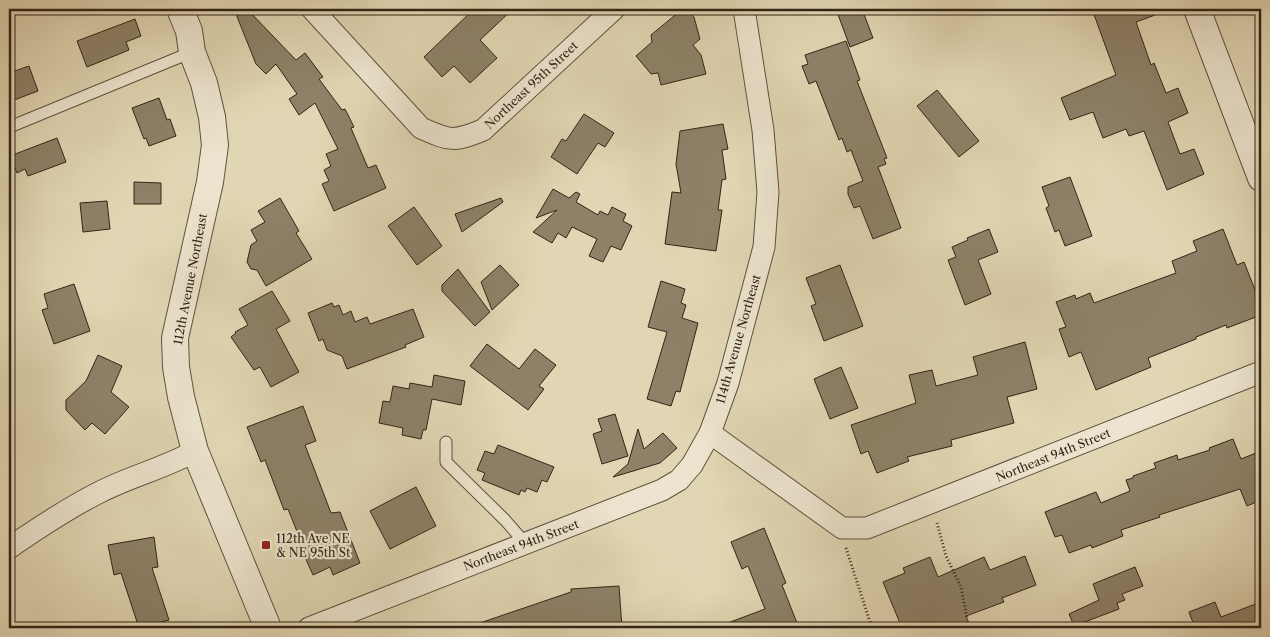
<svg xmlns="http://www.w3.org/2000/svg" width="1270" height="637" font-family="'Libre Caslon Text',serif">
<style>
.building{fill:#8d8168;stroke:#322517}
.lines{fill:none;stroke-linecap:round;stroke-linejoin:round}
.service-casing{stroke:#5e513e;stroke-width:13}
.minor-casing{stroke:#5e513e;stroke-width:23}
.tertiary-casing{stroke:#5e513e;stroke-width:28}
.path{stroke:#322517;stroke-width:3;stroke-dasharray:1 2.5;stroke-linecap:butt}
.service{stroke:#ece4ce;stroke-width:11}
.minor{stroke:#ece4ce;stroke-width:21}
.tertiary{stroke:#ece4ce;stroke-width:26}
.poi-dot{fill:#8f2418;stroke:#ece4ce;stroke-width:2}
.labels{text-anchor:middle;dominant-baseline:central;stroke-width:4.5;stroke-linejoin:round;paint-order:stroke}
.street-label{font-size:12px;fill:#322517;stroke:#ece4ce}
.poi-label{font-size:12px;fill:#322517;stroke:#ece4ce;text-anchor:start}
</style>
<rect width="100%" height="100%" fill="#e1d6b3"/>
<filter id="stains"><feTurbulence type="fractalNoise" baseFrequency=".004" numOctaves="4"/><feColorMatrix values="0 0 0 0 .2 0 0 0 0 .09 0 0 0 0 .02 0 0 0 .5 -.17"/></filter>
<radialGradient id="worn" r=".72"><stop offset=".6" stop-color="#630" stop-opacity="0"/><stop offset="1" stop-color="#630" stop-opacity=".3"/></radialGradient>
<!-- building -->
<g class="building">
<polygon points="234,9 247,9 296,60 305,53 323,77 319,79 342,110 345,109 354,127 351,128 368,168 376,165 386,188 334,211 322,184 329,181 324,170 331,166 326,154 338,149 315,103 299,115 289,99 297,94 276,64 266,74 256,64"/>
<polygon points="474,9 513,9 480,40 497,58 470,83 454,66 442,77 424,57"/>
<polygon points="836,9 862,9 873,38 850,47"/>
<polygon points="1092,9 1166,9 1166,11 1136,22 1151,65 1154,63 1166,93 1178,88 1188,113 1168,122 1180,154 1194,149 1204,174 1167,190 1144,131 1129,136 1126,129 1103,138 1093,112 1070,120 1061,98 1116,75"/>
<polygon points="688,10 694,17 700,39 693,45 701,55 706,74 661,85 658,73 651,74 636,56 652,42 651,35 679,12"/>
<polygon points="135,19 141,36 126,42 129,50 87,67 77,41"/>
<polygon points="846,41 860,80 857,81 887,158 884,159 886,164 878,167 901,228 873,239 860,206 854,208 848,194 848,187 863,181 851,150 847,152 842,138 839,140 816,81 809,84 802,66 808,64 805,55"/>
<polygon points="29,66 38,91 9,102 9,73"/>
<polygon points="937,90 979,141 959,157 917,106"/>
<polygon points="159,98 167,120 170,119 176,136 149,146 146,138 144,139 132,108"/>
<polygon points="584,114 614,133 605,147 598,143 577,174 551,157 562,139 566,141"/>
<polygon points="723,124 728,149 722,150 726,179 722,180 718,210 722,210 716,251 665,244 672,192 681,193 676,164 680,131"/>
<polygon points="57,138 66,162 28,176 25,169 17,173 10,156"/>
<polygon points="1070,177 1092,236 1065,246 1059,230 1055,232 1046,208 1049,206 1042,187"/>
<polygon points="134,182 161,183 161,204 134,204"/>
<polygon points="553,189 569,198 576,192 580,194 576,202 598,215 600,211 608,215 612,207 626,214 623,221 632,226 621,250 611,246 603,262 589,256 597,239 572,227 566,238 558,233 552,243 533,232 557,210 536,218"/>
<polygon points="280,198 299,231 296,233 312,259 266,286 257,270 251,269 247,262 251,245 257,241 251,230 265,222 258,211"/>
<polygon points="501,198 503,202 462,232 455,214"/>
<polygon points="107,201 110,229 83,232 80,203"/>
<polygon points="414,207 442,246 417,265 388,226"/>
<polygon points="989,229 998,252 978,260 991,294 965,305 948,260 956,257 952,247 968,240 967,238"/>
<polygon points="1223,229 1237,265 1244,262 1259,300 1256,301 1261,315 1227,328 1226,325 1196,337 1196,339 1148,358 1151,367 1096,390 1081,352 1069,357 1059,329 1066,327 1056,302 1075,295 1076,299 1090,293 1094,303 1176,273 1172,261 1197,251 1193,241"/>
<polygon points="500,265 519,285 492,310 481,282"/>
<polygon points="840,265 863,326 824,341 811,306 816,304 806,278"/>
<polygon points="458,269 490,312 475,326 442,291 442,285"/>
<polygon points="661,281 685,289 681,303 686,305 682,318 698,323 680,392 676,391 671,406 647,399 667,332 648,327"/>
<polygon points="74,284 90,331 54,344 42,310 48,308 44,294"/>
<polygon points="272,291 290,321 276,329 299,372 271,387 260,367 254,370 231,337 236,333 235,332 248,325 239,309"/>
<polygon points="332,303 334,307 339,305 343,315 351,311 355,322 367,317 370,324 413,309 424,337 405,345 406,347 347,369 342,356 327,350 323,339 319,341 308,313"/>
<polygon points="1025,342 1037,389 1007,397 1014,423 951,440 952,446 907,457 909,461 877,473 868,451 861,454 851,425 916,403 909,375 932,370 936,386 978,375 973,357"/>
<polygon points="487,344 519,369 535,349 556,365 539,386 544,389 528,410 470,366"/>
<polygon points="98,355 122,366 111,392 129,407 105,434 92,423 85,430 66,410 66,400 86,381"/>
<polygon points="841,367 858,408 830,419 814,379"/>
<polygon points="434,375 465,381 461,405 432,399 426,430 423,430 421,439 402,435 403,428 379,423 383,401 390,402 393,386 409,389 410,383 432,387"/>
<polygon points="303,406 316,441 305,445 331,513 340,512 360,563 333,575 330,567 313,575 300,546 302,544 288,509 284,510 265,460 261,462 247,427"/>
<polygon points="615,414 628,456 602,464 593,434 602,431 598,419"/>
<polygon points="638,429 644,449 663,433 677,448 660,463 613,477 628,464"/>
<polygon points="1233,439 1241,459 1261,451 1261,500 1247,506 1240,489 1159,515 1160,517 1121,530 1123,536 1092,548 1091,545 1069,553 1062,535 1055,537 1045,512 1096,492 1101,503 1130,491 1126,480 1133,478 1133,476 1156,468 1154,463 1177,455 1178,460 1210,450 1209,448"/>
<polygon points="498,445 554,467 547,482 542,480 537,492 527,488 525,492 521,490 519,495 482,480 485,473 477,470 485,451 494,454"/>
<polygon points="416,487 436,526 390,549 370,511"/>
<polygon points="764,528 786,583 782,585 799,628 718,628 717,627 765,609 748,566 742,569 731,542"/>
<polygon points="154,537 158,567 152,568 169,620 139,628 121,573 114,575 108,545"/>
<polygon points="1025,556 1036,585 1002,598 1004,602 966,616 971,628 902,628 883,582 905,573 903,568 930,557 938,577 984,557 990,570"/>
<polygon points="1135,567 1143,586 1122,594 1125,600 1117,603 1119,609 1074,626 1069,614 1099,600 1093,584"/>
<polygon points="619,586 622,628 475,628 474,625 571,592 571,589"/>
<polygon points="1215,602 1221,617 1261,602 1261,628 1195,628 1189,612"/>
</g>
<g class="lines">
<defs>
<g id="service">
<polyline points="12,126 192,52"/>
<polyline points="446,442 446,462 505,520 526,544"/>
</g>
<g id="minor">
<path d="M 312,9 L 421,128 C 450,141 454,142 483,130 L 614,9"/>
<polyline points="710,433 842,528 867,528 1261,372"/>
<path d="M 9,548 C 38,528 68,508 100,492 C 131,476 165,468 195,451"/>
<polyline points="309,628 662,490 679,480 692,465 710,433 728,383 764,247 768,192 763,130 744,9"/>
</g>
<g id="tertiary">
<polyline points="180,9 189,31 192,52 204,83 212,117 215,145 210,182 175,338 176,367 181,397 195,451 268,628"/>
<polyline points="1197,9 1261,178"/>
</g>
</defs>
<!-- service casing -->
<use href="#service" class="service-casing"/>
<!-- minor casing -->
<use href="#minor" class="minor-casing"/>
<!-- tertiary casing -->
<use href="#tertiary" class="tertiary-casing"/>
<!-- path -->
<g class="path">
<polyline points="937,523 946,556 961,587 967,618"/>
<polyline points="846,548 872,628"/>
</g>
<!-- service -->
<use href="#service" class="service"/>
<!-- minor -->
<use href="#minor" class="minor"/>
<!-- tertiary -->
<use href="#tertiary" class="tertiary"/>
</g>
<!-- markers -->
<rect class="poi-dot" x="261" y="540" width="10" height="10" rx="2.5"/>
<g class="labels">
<!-- street labels -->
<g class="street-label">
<text transform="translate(531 85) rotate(-43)">Northeast 95th Street</text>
<text transform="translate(190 279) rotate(-79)">112th Avenue Northeast</text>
<text transform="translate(738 339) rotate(-74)">114th Avenue Northeast</text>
<text transform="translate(1053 455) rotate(-22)">Northeast 94th Street</text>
<text transform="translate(521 545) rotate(-21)">Northeast 94th Street</text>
</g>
<!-- poi labels -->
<g class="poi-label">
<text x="276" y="538">112th Ave NE<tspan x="276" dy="14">&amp; NE 95th St</tspan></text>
</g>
</g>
<!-- margin -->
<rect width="1270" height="637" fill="none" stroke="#e1d6b3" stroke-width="30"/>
<rect x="10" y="10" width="1250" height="617" fill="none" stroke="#322517" stroke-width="2.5"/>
<rect x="15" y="15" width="1240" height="607" fill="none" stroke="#322517"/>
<rect width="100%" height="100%" filter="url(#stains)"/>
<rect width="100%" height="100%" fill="url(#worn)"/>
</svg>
